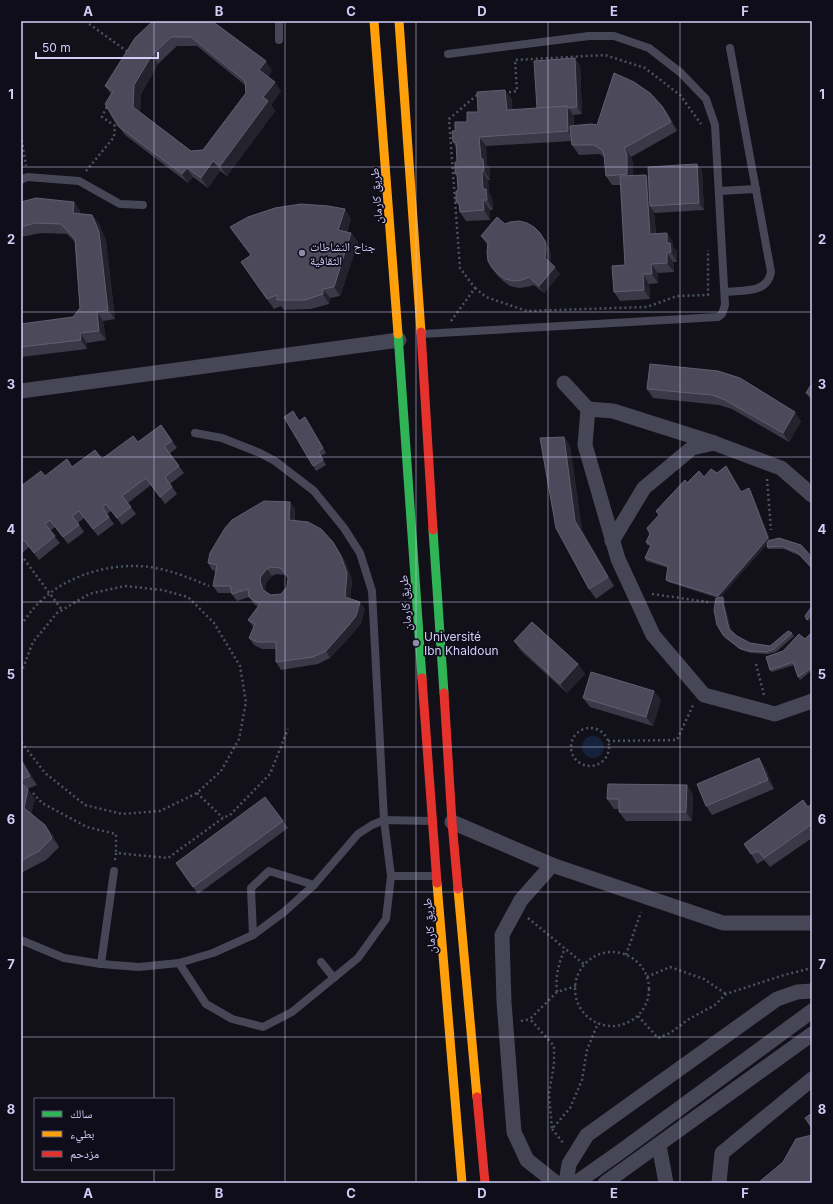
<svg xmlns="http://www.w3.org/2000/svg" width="833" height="1204" font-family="Inter,'Noto Naskh Arabic',sans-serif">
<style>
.water{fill:#14233b}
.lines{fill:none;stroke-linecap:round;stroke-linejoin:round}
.path{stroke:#4a555f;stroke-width:2.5;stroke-dasharray:2 3;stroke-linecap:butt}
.lane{stroke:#474657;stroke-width:8}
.street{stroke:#474657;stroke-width:15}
.fast{stroke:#30b455;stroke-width:9}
.slow{stroke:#ff9f0a;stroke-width:9}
.jam{stroke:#e5322d;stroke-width:9}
.wall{fill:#3b3947;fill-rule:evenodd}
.shaded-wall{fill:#24222c}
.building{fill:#4c495a;stroke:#615e73;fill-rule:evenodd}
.grid{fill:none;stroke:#d2cef8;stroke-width:1;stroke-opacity:0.55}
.poi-dot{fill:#8f8caa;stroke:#100d1b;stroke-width:1.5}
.labels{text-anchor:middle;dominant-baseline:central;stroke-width:3.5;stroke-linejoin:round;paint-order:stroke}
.street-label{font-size:12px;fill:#d2cef8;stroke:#100d1b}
.poi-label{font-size:12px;fill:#d2cef8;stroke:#100d1b;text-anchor:start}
.neatline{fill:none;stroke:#d2cef8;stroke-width:1.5}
.grid-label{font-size:13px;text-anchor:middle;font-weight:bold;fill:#d2cef8}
</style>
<rect width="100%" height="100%" fill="#121018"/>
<!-- water -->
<circle class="water" cx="593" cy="747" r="11"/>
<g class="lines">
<!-- path -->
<g class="path">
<polyline points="21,21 22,21"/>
<polyline points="85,21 128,52"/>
<polyline points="504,93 517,91 515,60 605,55 645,68 680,95 701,124"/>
<polyline points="21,135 26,166"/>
<polyline points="86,171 114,137 115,126 102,117 108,104"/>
<polyline points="475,288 486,297 527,311 647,307 677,296 708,295 708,250"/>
<polyline points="451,321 475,288 460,268 449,119 477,95 480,95"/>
<polyline points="767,479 771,530"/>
<polyline points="24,559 62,610"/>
<polyline points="652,594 708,602"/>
<path d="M 21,625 C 25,620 29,613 34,608 C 62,576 109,562 150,567 C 170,570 190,578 209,586"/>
<polyline points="756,664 764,695"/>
<polyline points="21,673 33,642 57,613 89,594 125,586 162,590 188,597 214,623 240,666 246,702 239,739 221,771 197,793 160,811 122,814 85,805 45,773 22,743 21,736"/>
<circle cx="590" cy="747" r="19"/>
<polyline points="608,741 677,740 693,705"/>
<polyline points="33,793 42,803 87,827 116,834 116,853"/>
<polyline points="197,793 223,818"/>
<polyline points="115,860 116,853 168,858 223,818 230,815 270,774 288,729"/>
<polyline points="528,918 585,965"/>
<circle cx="612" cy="989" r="37"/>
<polyline points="626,955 641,912"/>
<polyline points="647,977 670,967 704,979 726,994"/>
<polyline points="576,986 557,992 530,1019 554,1046 554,1064 549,1094 552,1129 570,1108 582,1080 587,1050 598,1023"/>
<path d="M 557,992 C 555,976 559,963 565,948"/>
<polyline points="638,1016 658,1038 670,1033 689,1019 715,1005 726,994 784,975 812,968"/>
<polyline points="521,1021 530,1019"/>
<polyline points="552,1129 564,1144"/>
</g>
<!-- lane -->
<g class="lane">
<polyline points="279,40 279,21"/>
<polyline points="21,180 27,177 79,181 120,204 143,205"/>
<polyline points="719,191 756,189"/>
<path d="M 725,292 C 743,290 767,294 771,272 L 730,48"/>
<polyline points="422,334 718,317 722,314 725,305 715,125 706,99 681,73 649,48 614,36 589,36 448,54"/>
<polyline points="391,876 436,876"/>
<polyline points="253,935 251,888 269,871 314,885"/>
<polyline points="21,940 64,958 101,964 139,967 179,963 213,953 253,935 284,912 314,885 358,834 372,825 384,820 432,821"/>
<polyline points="321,962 334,978"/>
<polyline points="179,963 206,1004 232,1019 263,1027 292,1012 358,958 386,919 391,876 384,820 372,591 360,553 344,528 314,491 275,461 260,453 222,438 195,433"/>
<polyline points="101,964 114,871"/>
</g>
<!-- street -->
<g class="street">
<polyline points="564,383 588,409 613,411 714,443 781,468 812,495"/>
<polyline points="21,391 399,340"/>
<polyline points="588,409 585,445 618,559 653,635 704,695 775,714 812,701"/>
<polyline points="612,541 644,488 692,448 714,443"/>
<polyline points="452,822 552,865"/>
<polyline points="659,1145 666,1183"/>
<polyline points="556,1183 527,1160 514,1132 504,1002 502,935 521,900 552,865 723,923 812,923"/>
<polyline points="566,1183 569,1164 587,1135 777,999 797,992 812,991"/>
<polyline points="576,1183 620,1152 812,1011"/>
<polyline points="605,1183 812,1034"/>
<polyline points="719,1183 722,1153 812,1079"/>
</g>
<!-- fast -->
<g class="fast">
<polyline points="398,334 422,678"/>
<polyline points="433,530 444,693"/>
</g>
<!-- slow -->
<g class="slow">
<polyline points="374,21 398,334"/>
<polyline points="399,21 421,332"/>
<polyline points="437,883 462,1183"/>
<polyline points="458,889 477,1097"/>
</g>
<!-- jam -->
<g class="jam">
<polyline points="421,332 433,530"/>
<polyline points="422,678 437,883"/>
<polyline points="444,693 452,822 458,889"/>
<polyline points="477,1097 485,1183"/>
</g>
</g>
<!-- wall -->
<g class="wall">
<path d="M 153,21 L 272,70 L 268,77 L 281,91 L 271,105 L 275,111 L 227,176 L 220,171 L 208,188 L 193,177 L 188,183 L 125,135 L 118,126 L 111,94 L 105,86 ZM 177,46 L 197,46 L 245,85 L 246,93 L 203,150 L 191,151 L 140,112 L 141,94 L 158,64 Z"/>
<polygon points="580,65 582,114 573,115 574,116 574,126 597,125 662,106 669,115 677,131 631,157 633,164 633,175 646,175 649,178 697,164 702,171 704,210 655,213 654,212 656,234 673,242 673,247 677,252 677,262 673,262 674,272 658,273 658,283 649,284 650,299 620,301 614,292 625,265 621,185 612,185 606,176 604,157 600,154 579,155 572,145 572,141 486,146 487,165 490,168 490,180 488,180 489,193 492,198 493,210 490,210 490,220 466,221 460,212 459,206 456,202 458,190 458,177 455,174 457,162 456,147 453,142 455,131 467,122 478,112 512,99 512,110 537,108"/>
<polygon points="21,202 74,202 80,211 80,214 92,215 99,224 106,241 115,319 103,321 106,340 87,343 87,349 21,357 21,324 73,317 80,308 75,242 67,234 41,233 21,237"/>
<polygon points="351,218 347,232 351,233 358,242 340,296 330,298 329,304 311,309 284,310 281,306 274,309 241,262 251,255 230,227"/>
<polygon points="505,224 545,240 549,248 551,256 550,263 560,274 544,293 534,285 527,287 519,288 510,286 503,281 497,275 492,268 488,245 486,243 481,236"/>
<polygon points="740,378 801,421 789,442 732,409 719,405 653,398 647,389"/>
<polygon points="812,383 812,401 806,393"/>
<polygon points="297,416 299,421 305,417 326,453 321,456 326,465 316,471 313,466"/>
<polygon points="161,425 177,448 170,453 184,473 170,484 177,494 165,504 151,485 128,503 136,514 122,525 111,511 107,514 114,524 98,536 84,518 78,523 84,532 68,544 55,527 50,531 60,543 39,560 29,547 21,554 21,486 45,476 72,467 102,459 138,442"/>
<polygon points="564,437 570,446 582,530 614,586 596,599 589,589"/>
<polygon points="726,466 741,492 751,491 770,540 801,545 811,568 800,556 784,549 768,549 767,547 768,543 720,597 723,597 725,599 725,606 731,630 737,636 750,643 770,646 792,633 794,636 776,652 768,654 751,653 741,650 725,638 723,635 718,598 668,582 666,580 668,568 646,561 645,558 651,546 647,545 646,542 650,534 659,515 656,511 704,477 717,473"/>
<path d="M 290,502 L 295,509 L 295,520 L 338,550 L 346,563 L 352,580 L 350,599 L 365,609 L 361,623 L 354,632 L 330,658 L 318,664 L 281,670 L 276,662 L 276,649 L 262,649 L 254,645 L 249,638 L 254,628 L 248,620 L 258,607 L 254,604 L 249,597 L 237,601 L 231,593 L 218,593 L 213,586 L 216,571 L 212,570 L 208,563 ZM 276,574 L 285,575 L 288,578 L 287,587 L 281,594 L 271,595 L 266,592 L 265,588 L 266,583 L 272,576 Z"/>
<polygon points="812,632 812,670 800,680 798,677 794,665 772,672 770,670 783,651 805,639"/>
<polygon points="514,641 578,664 585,674 567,693 521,651"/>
<polygon points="583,698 661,700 653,726 590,707"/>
<polygon points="21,758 37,785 27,789 35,799 31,814 45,825 52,834 59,847 46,860 21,873"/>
<polygon points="765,767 774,789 712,815 706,806"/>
<polygon points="693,794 692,821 626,821 619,812 619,809 614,809 607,799"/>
<polygon points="812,802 812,838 770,867 764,860 757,864 751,854 808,807"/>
<polygon points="283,821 288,828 198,894 176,863"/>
</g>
<!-- shaded-wall -->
<g class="shaded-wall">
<polygon points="152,55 158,64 141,94 140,116 133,107 134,85"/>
<polygon points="575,58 580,65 582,114 577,107"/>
<polygon points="266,61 272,70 266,80 259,70"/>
<polygon points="275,82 281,91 271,105 275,111 227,176 220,166 263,97"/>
<polygon points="505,90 512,99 513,119 507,110"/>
<polygon points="567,106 574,116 575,141 568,131"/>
<polygon points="662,106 669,115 677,131 671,122"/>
<polygon points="479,137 486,146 487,165 490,168 490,180 484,171 481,159"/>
<polygon points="624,148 631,157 633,164 634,184 627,174"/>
<polygon points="213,161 220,171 208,188 201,178"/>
<polygon points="697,164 702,171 704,210 699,203"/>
<polygon points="187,168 193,177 188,183 182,174"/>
<polygon points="482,171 488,180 489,193 492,198 493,210 487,200 483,189"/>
<polygon points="646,175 653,184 650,206 654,212 656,243 650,234"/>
<polygon points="483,200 490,210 490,220 484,210"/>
<polygon points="74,202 80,211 79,222 73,213"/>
<polygon points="345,209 351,218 344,239 338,230"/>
<polygon points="92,215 99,224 106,241 115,319 108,310"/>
<polygon points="351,233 358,242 340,296 334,287"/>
<polygon points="540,233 549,248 551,256 550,265 545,258"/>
<polygon points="667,233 673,242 673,247 677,252 677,262 671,252 667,243"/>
<polygon points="667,253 673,262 674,272 667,263"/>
<polygon points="651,264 658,273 658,283 652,274"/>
<polygon points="555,267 560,274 544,293 539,286"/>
<polygon points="643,274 649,284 650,299 644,290"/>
<polygon points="323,289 330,298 329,304 323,294"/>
<polygon points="97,312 103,321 106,340 99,331"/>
<polygon points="80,333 87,343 87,349 81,340"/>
<polygon points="795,412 801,421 789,442 783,433"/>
<polygon points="564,437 570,446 582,530 614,586 608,577 575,521"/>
<polygon points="749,488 751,491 770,541 720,598 718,596"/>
<polygon points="290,502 295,509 294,527 289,520"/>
<polygon points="333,542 338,550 346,563 352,580 350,604 345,597"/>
<polygon points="267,569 272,576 266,583 265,588 268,597 263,590 260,581 261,576"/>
<polygon points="723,597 725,599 725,606 731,631 729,629 723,603"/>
<polygon points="360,602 365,609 361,623 354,632 330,658 326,651"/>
<polygon points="812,614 812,618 809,622 807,620"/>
<polygon points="578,664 585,674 567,693 560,684"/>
<polygon points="654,691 661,700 653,726 646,717"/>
<polygon points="21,758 37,785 30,776 21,760"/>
<polygon points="759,758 765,767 774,789 768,780"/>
<polygon points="687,785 693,794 692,821 686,812"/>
<polygon points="28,789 35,799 30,818 24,808"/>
<polygon points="45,825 52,834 59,847 52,838"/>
</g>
<!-- building -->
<g class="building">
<path d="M 153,21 L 212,21 L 266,61 L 259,70 L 275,82 L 263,97 L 268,101 L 220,166 L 213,161 L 201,178 L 187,168 L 182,174 L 118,126 L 105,104 L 113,91 L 105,86 L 135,38 ZM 171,37 L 191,37 L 245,81 L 246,93 L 203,150 L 191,151 L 133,107 L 134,85 L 152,55 Z"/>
<polygon points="575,58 577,107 568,108 567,106 537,108 534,61"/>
<polygon points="614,73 634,82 650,93 662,106 671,122 624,148 627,155 627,174 606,176 604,155 602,150 594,145 572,145 570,126 591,124 597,125"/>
<polygon points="505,90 507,110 567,106 568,131 479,137 481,159 483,159 484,171 482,171 483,189 486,189 487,200 483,200 484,210 460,212 459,202 456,202 456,191 458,190 457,173 455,174 455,162 457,162 456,142 453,142 452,131 455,131 455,122 467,122 467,112 478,112 477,92"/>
<polygon points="697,164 699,203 650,206 648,167"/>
<polygon points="646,175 650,234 667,233 667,243 670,243 671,252 667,253 667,263 651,264 652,274 643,274 644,290 614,292 612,266 625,265 620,176"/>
<polygon points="36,198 74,202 73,213 92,215 99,232 108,310 97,312 99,331 80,333 81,340 21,347 21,324 73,317 80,308 75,239 61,224 35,223 21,227 21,202"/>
<polygon points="301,204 328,206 345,209 338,230 351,233 334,287 323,289 323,294 305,300 277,300 277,295 267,299 241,262 251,255 230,227 248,217 275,208"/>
<polygon points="497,217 505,224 510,222 519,221 527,223 534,227 540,233 545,241 546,249 545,258 555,267 539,286 529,277 522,280 514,281 505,279 498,274 492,268 488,261 487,253 488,242 481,236"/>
<polygon points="650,364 718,371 740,378 795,412 783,433 725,400 712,395 647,389"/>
<polygon points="812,383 812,396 806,393"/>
<polygon points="293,411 299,421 305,417 323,448 318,451 323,460 313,466 284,417"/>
<polygon points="161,425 172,441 164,446 179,466 165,477 172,487 160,497 146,478 122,496 131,507 117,518 106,504 102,507 109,517 93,529 79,511 72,516 79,525 63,537 50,520 45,524 55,536 34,553 24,540 21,543 21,486 41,471 45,476 67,459 72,467 95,450 102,459 133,436 138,442"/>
<polygon points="564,437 575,521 608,577 589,589 556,528 540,438"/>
<polygon points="726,466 741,492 749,488 768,538 718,596 666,580 668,566 645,558 651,545 646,542 650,534 647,528 659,515 656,511 685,480 687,483 699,471 704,477 711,469 717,473"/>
<path d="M 264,501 L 290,502 L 289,520 L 308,522 L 321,529 L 333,542 L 341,556 L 347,573 L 345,597 L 360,602 L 356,616 L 349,625 L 326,651 L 313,657 L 276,662 L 276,642 L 257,642 L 249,638 L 255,624 L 248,620 L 260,604 L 249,597 L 248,589 L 232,594 L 230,586 L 213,586 L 217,565 L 208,563 L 210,553 L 225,528 L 232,520 ZM 271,567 L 280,568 L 286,574 L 288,578 L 287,587 L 281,594 L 271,595 L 263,590 L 260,581 L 261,576 L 267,569 Z"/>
<polygon points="779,538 801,545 812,557 812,570 811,567 798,553 782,546 767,547 768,541"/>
<polygon points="723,597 723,603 729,629 737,636 750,643 770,646 788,631 792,633 774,649 766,652 749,651 739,648 723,635 717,625 714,610 716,598"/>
<polygon points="812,606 812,614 807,620 805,616"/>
<polygon points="532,622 578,664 560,684 514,641"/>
<polygon points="812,632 812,646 811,646 812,648 812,667 798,677 793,662 770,670 766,657 783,651 799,634 805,639"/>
<polygon points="591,672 654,691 646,717 583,698"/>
<polygon points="759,758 768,780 706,806 697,784"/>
<polygon points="21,760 30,776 21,779"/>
<polygon points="21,783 28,789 24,808 45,825 52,838 39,851 21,861"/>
<polygon points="608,784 687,785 686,812 619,812 619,799 607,799"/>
<polygon points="265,797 283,821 193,887 176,863"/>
<polygon points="803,800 808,807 812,803 812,824 764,858 758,851 751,854 744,844"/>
<polygon points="812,1113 812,1128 805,1118"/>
<polygon points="812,1135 812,1183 758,1183 783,1162 796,1139"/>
</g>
<!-- grid -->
<path class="grid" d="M 154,21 L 154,1099M 285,21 L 285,1183M 416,21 L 416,1183M 548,21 L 548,1183M 680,21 L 680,1183M 21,167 L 812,167M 21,312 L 812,312M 21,457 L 812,457M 21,602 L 812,602M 21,747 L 812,747M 21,892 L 812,892M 21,1037 L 812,1037M 154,1169 L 154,1183"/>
<!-- markers -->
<g class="poi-dot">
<circle cx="302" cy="253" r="4"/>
<circle cx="416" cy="643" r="4"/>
</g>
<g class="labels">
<!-- street labels -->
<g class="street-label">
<text transform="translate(376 196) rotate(-94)">طريق كارمان</text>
<text transform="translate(405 603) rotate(-94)">طريق كارمان</text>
<text transform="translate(429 926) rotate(-95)">طريق كارمان</text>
</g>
<!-- poi labels -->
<g class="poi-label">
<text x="310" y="246">جناح النشاطات<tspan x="310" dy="14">الثقافية</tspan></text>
<text x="424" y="636">Université<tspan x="424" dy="14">Ibn Khaldoun</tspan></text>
</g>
</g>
<!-- border -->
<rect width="833" height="1204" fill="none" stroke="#100d1b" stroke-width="44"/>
<!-- legend -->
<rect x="34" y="1098" width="140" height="72" fill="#100d1b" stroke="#5e5a73"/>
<rect x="42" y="1111" width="20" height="6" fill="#30b455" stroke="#5e5a73"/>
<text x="70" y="1118" font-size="12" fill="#d2cef8">سالك</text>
<rect x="42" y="1131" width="20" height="6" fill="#ff9f0a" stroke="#5e5a73"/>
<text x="70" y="1138" font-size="12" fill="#d2cef8">بطيء</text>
<rect x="42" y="1151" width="20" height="6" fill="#e5322d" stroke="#5e5a73"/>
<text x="70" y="1158" font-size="12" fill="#d2cef8">مزدحم</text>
<!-- scale -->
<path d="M36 52v6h122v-6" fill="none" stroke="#d2cef8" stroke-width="2"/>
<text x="42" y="52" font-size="12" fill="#d2cef8" stroke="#100d1b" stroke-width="3" paint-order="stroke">50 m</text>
<rect x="22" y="22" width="789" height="1160" class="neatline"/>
<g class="grid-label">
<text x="88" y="16">A</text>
<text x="219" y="16">B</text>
<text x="351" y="16">C</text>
<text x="482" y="16">D</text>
<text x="614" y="16">E</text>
<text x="745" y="16">F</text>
<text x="11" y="99">1</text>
<text x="822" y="99">1</text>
<text x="11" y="244">2</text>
<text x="822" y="244">2</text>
<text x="11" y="389">3</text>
<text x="822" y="389">3</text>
<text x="11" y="534">4</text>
<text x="822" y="534">4</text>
<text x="11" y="679">5</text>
<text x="822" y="679">5</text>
<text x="11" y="824">6</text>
<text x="822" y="824">6</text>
<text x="11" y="969">7</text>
<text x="822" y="969">7</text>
<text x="11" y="1114">8</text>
<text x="822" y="1114">8</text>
<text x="88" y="1198">A</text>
<text x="219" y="1198">B</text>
<text x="351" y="1198">C</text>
<text x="482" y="1198">D</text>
<text x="614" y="1198">E</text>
<text x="745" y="1198">F</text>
</g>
</svg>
